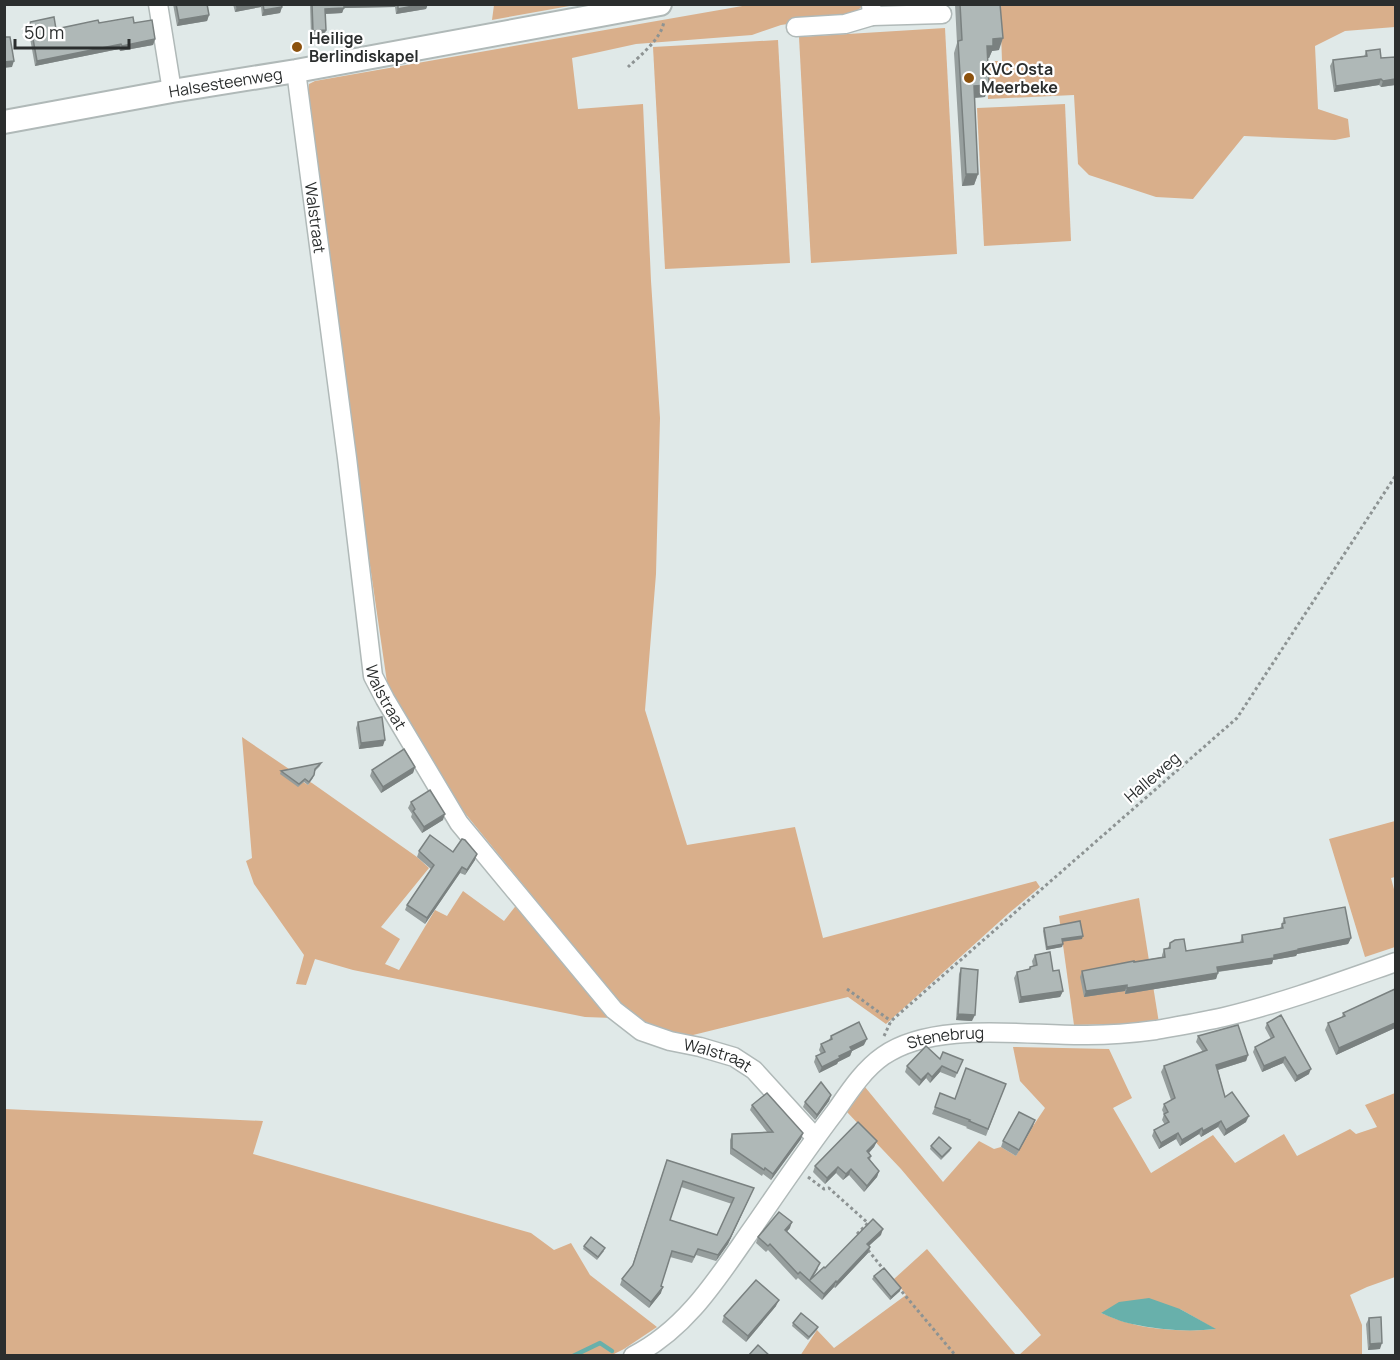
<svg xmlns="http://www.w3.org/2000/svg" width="1400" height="1360" font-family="Manrope,sans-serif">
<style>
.green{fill:#d9af8b;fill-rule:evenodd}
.water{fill:#68b0ab}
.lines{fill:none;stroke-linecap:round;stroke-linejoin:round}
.stream{stroke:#68b0ab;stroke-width:4.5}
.minor-casing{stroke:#b0b9b8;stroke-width:21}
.major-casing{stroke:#b0b9b8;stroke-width:26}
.path{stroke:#8d9393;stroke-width:3;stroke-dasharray:3 3;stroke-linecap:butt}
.minor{stroke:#fff;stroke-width:18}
.major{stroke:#fff;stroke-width:22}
.wall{fill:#969e9d;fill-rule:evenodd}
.shaded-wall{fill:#7a8180}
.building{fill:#afb8b7;stroke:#7a8180;stroke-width:1.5;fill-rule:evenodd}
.poi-dot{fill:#8c520e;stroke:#fff;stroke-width:2}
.labels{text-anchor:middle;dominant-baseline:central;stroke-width:4.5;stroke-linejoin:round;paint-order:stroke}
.poi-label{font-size:16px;font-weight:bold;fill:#2b2e2e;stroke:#fff;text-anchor:start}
.street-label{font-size:16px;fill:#2b2e2e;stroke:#fff}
</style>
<rect width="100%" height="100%" fill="#e0e9e8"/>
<!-- green -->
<g class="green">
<polygon points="494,5 494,4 575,5 492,20"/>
<path d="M 748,5 L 864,5 L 853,14 L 781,25 L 752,35 L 636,44 L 572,58 L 578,109 L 643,104 L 651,281 L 660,418 L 656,574 L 645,710 L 687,845 L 795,827 L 823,938 L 1036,881 L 1040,887 L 1009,913 L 886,1024 L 848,997 L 689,1036 C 659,1031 646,1025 622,1006 L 464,812 L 388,689 L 350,428 L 308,92 L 309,84 L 315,81 Z"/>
<polygon points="1000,5 1395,5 1395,27 1345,31 1315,46 1318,109 1348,119 1350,137 1335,140 1244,136 1193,199 1156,197 1089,175 1078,164 1074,95 988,99 986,61 1002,61"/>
<polygon points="945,28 957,254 811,263 799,37"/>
<polygon points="778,40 790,263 665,269 653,47"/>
<polygon points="1065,104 1071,241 984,246 977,108"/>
<polygon points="242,737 289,769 289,773 308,785 310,782 312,783 417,857 429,868 381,927 400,939 385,964 399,970 435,910 447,916 463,891 504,921 518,903 613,1018 585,1017 353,970 315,959 306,985 296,984 304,955 254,884 246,861 252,858"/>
<polygon points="1395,821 1395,877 1391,878 1395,893 1395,947 1365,957 1329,839"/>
<polygon points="1139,898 1159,1023 1074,1025 1059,916"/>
<path d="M 1013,1047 L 1109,1049 L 1132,1098 L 1113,1108 L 1151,1173 L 1213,1135 L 1235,1163 L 1284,1134 L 1297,1156 L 1350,1129 L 1356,1134 L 1377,1127 L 1365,1105 L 1395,1093 L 1395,1277 L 1367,1287 L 1350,1295 L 1362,1325 L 1362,1355 L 1019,1355 L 1041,1335 L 901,1169 L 847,1112 L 865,1087 L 943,1182 L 979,1141 L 994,1149 L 1001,1147 L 1016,1156 L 1033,1126 L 1045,1108 L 1020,1081 ZM 1180,1309 L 1215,1329 C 1192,1332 1151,1330 1129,1323 C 1119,1321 1110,1316 1101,1313 Z"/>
<polygon points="5,1109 263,1121 253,1154 531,1233 554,1250 571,1243 590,1275 657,1327 624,1349 610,1356 5,1355"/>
<polygon points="927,1249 1016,1355 800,1356 817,1330 834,1348 906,1295 894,1279"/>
</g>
<!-- water -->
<path class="water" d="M 1149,1298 L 1180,1309 L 1216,1329 C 1189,1332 1159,1330 1132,1324 C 1121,1322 1111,1317 1101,1313 L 1119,1302 Z"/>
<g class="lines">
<!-- stream -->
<polyline class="stream" points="573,1356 600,1343 612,1351"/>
<defs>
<g id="minor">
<polyline points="158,4 172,91"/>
<polyline points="871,4 872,16 942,14"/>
<polyline points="796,27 845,24 872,16"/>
<path id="s1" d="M 296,71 L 347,458 L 373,676 L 385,699 L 459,823 L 614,1010 L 641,1031 L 670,1041 L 700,1047 L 734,1057 L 754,1070 L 815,1137"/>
<path id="s2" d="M 633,1356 C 687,1329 719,1276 752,1229 C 779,1190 806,1150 835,1112 C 849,1092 863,1070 883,1056 C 934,1020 1027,1036 1087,1035 C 1109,1035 1134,1033 1156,1030 C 1178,1026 1202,1022 1224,1017 C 1282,1003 1339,982 1396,962"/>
</g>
<g id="major">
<path id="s3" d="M 4,122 L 172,91 L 296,71 L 660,4"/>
</g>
</defs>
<!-- minor casing -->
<use href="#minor" class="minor-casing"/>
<!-- major casing -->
<use href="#major" class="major-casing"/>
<!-- path -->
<g class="path">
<path d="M 628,67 C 640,56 662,38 664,21"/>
<polyline points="847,989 891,1021"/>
<polyline points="884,1036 891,1021 1237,718 1396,475"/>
<polyline points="808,1177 824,1189 829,1188 868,1223 856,1235 858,1238"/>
<polyline points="868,1250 884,1270"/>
<polyline points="898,1287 956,1356"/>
</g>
<!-- minor -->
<use href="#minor" class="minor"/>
<!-- major -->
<use href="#major" class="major"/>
</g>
<!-- wall -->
<g class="wall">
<polygon points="173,4 207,4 209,15 207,21 177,26"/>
<polygon points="233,4 281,4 282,7 280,13 262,16 261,7 235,12"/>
<polygon points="310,4 428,4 426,9 396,14 395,7 344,8 342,13 325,14 326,30 324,36 311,36"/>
<polygon points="955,4 1000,4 999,50 992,51 989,58 988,58 985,97 974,98 978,174 974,185 962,186 954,53 957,43"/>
<polygon points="30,22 56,29 99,23 134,23 155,39 153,45 120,51 119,49 35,66 28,27"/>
<polygon points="1366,51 1381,58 1395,57 1395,85 1381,87 1379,85 1334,92 1330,66 1333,60 1364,57"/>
<polygon points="358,722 383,746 359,749 356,728"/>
<polygon points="321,763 320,766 314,772 313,778 308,785 304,782 298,787 280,774 281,771"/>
<polygon points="415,767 413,773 381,793 370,776 372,770"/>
<polygon points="411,802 443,820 422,833 411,817 412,814 408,808"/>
<polygon points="419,851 453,852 475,860 465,875 460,873 425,924 405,910 407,905 431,869 417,857"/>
<polygon points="1284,918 1351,938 1348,944 1297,954 1296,956 1273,960 1272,964 1218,972 1216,979 1125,994 1125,991 1084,997 1080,977 1082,971 1162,957 1162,955 1164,949 1168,948 1170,943 1186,951 1240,943 1242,935 1280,929"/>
<polygon points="1044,928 1082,939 1063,941 1062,947 1046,950 1043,931"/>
<polygon points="1035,955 1053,971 1063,991 1060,997 1019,1003 1014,978 1017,972 1029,970 1030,967 1033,966 1032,961"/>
<polygon points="961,968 972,1021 956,1020 959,974"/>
<polygon points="1395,989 1395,1028 1336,1055 1325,1030 1328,1023 1342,1017 1343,1013"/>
<polygon points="1267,1023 1309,1074 1295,1082 1283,1063 1262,1072 1253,1052 1255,1047 1271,1039 1265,1028"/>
<polygon points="831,1036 864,1045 852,1051 850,1056 838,1062 837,1064 819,1073 814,1062 816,1056 821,1054 819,1050 821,1044 829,1040"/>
<polygon points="1198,1036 1248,1055 1246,1061 1218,1070 1225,1097 1246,1122 1224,1136 1218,1127 1201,1137 1199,1134 1180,1146 1176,1139 1159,1149 1152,1136 1154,1130 1165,1125 1162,1120 1164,1114 1162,1110 1164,1104 1171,1100 1161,1072 1164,1066 1203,1052 1196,1042"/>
<polygon points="940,1059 963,1060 955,1078 940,1072 930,1083 926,1078 919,1086 905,1072 907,1066"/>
<polygon points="1006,1084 986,1136 966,1128 967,1127 932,1114 935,1107 955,1099"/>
<polygon points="831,1095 829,1101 815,1120 803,1107 805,1102"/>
<polygon points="752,1105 803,1133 801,1139 771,1180 763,1174 762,1176 730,1154 730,1140 732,1134 767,1132 750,1110"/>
<polygon points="1033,1126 1016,1156 1001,1147 1003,1141"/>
<polygon points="877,1141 874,1147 869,1153 871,1156 870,1160 879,1171 877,1177 864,1192 849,1175 843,1180 836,1173 825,1184 813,1172 815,1166"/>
<polygon points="931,1146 951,1148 950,1151 941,1160 930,1149"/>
<path d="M 667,1160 L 754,1188 L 728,1244 L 716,1261 L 696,1255 L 692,1263 L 670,1257 L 661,1286 L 661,1293 L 649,1308 L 620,1285 L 622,1279 L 632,1266 ZM 681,1187 L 732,1204 L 717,1235 L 670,1220 Z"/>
<polygon points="790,1228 787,1231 818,1269 813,1277 825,1268 881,1235 869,1246 870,1247 868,1253 835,1288 834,1287 822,1300 798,1278 796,1280 768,1250 766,1252 756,1243 758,1237"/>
<polygon points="584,1246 604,1251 597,1260 583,1249"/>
<polygon points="874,1276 900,1291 890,1300 872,1279"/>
<polygon points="776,1306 746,1342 722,1322 724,1316"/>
<polygon points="1369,1318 1380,1349 1368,1350 1366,1324"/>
<polygon points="793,1323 818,1327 817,1330 808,1340 792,1326"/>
</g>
<!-- shaded-wall -->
<g class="shaded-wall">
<polygon points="248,4 262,4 261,7 235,12 237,7"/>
<polygon points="343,4 396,4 395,7 344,8 342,13 323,14 325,9"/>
<polygon points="423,4 428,4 426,9 396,14 398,9"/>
<polygon points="282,7 280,13 262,16 264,10"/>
<polygon points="209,15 207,21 177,26 179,20"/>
<polygon points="326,30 324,36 311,36 313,31"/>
<polygon points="1003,38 999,50 992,51 989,58 983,58 987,46 993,39"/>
<polygon points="155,39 153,45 120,51 122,46"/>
<polygon points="121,44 119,49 35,66 37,61"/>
<polygon points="14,61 12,67 4,68 4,62"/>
<polygon points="1381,79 1379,85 1334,92 1336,86"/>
<polygon points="1395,79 1395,85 1381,87 1383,81"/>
<polygon points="989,85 985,97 970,98 974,86"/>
<polygon points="966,174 978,174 974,185 962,186"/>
<polygon points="385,740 383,746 359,749 361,743"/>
<polygon points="415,767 413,773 381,793 383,787"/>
<polygon points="445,814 443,820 422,833 424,827"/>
<polygon points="477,854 475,860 465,875 467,870"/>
<polygon points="462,867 460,873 425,924 427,918"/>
<polygon points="1083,936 1082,939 1061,942 1062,939"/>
<polygon points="1351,938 1348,944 1297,954 1296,956 1273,960 1272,964 1215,972 1217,967 1274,955 1298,949"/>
<polygon points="1063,944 1062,947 1046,950 1047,947"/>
<polygon points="1218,973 1216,979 1125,994 1127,988"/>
<polygon points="1127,985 1125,991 1084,997 1086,991"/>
<polygon points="1063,991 1060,997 1019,1003 1021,997"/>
<polygon points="958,1014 975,1015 972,1021 956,1020"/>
<polygon points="1395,1023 1395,1028 1336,1055 1339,1048"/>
<polygon points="867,1039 864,1045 852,1051 850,1056 838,1062 837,1064 819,1073 822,1067 839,1056 850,1047"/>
<polygon points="1248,1055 1246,1061 1214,1071 1216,1065"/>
<polygon points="1285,1057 1283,1063 1262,1072 1264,1066"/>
<polygon points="942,1066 940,1072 930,1083 932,1077"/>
<polygon points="1311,1069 1309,1074 1295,1082 1297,1076"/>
<polygon points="928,1073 926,1078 919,1086 921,1080"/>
<polygon points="831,1095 829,1101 815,1120 817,1115"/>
<polygon points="1249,1116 1246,1122 1224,1136 1226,1130"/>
<polygon points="1035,1120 1033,1126 1016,1156 1019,1150"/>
<polygon points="1221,1121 1218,1127 1201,1137 1203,1131"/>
<polygon points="1202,1128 1199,1134 1180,1146 1182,1140"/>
<polygon points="803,1133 801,1139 771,1180 773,1174"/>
<polygon points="1178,1133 1176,1139 1159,1149 1161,1143"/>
<polygon points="877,1141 874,1147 865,1157 867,1151"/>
<polygon points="838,1167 836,1173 825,1184 827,1178"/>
<polygon points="851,1169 849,1175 843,1180 846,1174"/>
<polygon points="879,1171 877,1177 864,1192 867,1186"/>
<polygon points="754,1188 728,1244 716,1261 718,1255"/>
<polygon points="792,1222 790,1228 783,1236 785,1230"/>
<polygon points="883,1229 881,1235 865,1249 867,1244"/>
<polygon points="870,1247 868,1253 835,1288 837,1282"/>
<polygon points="836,1281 834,1287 822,1300 824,1294"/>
<polygon points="663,1287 661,1293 649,1308 651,1302"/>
<polygon points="901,1288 900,1291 890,1300 891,1297"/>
<polygon points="779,1300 776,1306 746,1342 748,1336"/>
<polygon points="1382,1343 1380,1349 1368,1350 1370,1344"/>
</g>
<!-- building -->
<g class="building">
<polygon points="176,4 207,4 209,15 179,20"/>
<polygon points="236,4 248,4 237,7"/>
<polygon points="263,4 281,4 282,7 264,10"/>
<polygon points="312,4 344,4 344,8 325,9 326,30 313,31"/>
<polygon points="398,4 423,4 398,9"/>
<polygon points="960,4 1000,4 1003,38 993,39 993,46 987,46 989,85 974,86 978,174 966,174 958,41 962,40"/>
<polygon points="54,17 56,29 98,20 99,23 133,17 134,23 152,20 155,39 122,46 121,44 37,61 30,22"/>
<polygon points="4,37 10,37 14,61 4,62"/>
<polygon points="1380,49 1381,58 1395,57 1395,79 1383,81 1381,79 1336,86 1333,60 1367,56 1366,51"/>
<polygon points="382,717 385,740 361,743 358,722"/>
<polygon points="404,749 415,767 383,787 372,770"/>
<polygon points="321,763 315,769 314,775 309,782 305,779 299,784 281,771"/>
<polygon points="430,790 445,814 424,827 413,811 415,809 411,802"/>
<polygon points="430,835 453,852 462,839 465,840 477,854 467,870 462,867 427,918 407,905 434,865 419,851"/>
<polygon points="1345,907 1351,938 1298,949 1298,950 1274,955 1274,958 1217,967 1218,973 1127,988 1127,985 1086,991 1082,971 1134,961 1134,962 1165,957 1164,949 1170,948 1170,943 1175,940 1184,939 1186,951 1243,942 1242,935 1283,928 1282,924 1285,923 1284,918"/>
<polygon points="1080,921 1083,936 1062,939 1063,944 1047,947 1044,928"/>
<polygon points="1050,952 1053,971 1059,970 1063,991 1021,997 1017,972 1030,969 1030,967 1037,965 1035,955"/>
<polygon points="961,968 978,970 975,1015 958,1014"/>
<polygon points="1395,989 1395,1023 1339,1048 1328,1023 1345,1016 1343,1013"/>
<polygon points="1281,1015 1311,1069 1297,1076 1285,1057 1264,1066 1255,1047 1274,1037 1267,1023"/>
<polygon points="859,1022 867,1039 850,1047 852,1050 839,1056 840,1058 822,1067 816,1056 825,1052 821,1044 832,1039 831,1036"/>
<polygon points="1238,1025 1248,1055 1216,1065 1225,1097 1232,1092 1249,1116 1226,1130 1221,1121 1203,1131 1202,1128 1182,1140 1178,1133 1161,1143 1154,1130 1169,1122 1164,1114 1168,1112 1164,1104 1175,1098 1164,1066 1207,1050 1198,1036"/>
<polygon points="926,1046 940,1059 943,1052 963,1060 957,1073 942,1066 932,1077 928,1073 921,1080 907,1066"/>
<polygon points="966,1068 1006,1084 988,1129 969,1121 970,1120 935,1107 940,1093 955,1099"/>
<polygon points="821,1082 831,1095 817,1115 805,1102"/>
<polygon points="767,1093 803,1133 773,1174 765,1168 764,1170 732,1148 732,1134 773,1132 752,1105"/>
<polygon points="1019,1112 1035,1120 1019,1150 1003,1141"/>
<polygon points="858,1122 877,1141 867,1151 871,1156 868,1158 879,1171 867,1186 851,1169 846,1174 838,1167 827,1178 815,1166"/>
<polygon points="939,1137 951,1148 942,1157 931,1146"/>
<path d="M 667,1160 L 754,1188 L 730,1238 L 718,1255 L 698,1249 L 694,1257 L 672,1251 L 661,1286 L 663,1287 L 651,1302 L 622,1279 L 633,1265 ZM 683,1181 L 734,1198 L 717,1235 L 670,1220 Z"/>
<polygon points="779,1212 792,1222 785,1230 820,1263 810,1280 824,1267 825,1268 873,1219 883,1229 867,1244 870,1247 837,1282 836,1281 824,1294 800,1272 798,1274 770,1244 768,1246 758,1237"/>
<polygon points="591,1237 605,1248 598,1257 584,1246"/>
<polygon points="884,1268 901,1288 891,1297 874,1276"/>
<polygon points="756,1280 779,1300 748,1336 724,1316"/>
<polygon points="801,1313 818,1327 809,1337 793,1323"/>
<polygon points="1381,1317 1382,1343 1370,1344 1369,1318"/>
<polygon points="758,1345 770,1356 748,1356"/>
</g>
<!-- markers -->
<g class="poi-dot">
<circle cx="297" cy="47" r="6"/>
<circle cx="969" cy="78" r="6"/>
</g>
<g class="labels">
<!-- poi labels -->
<g class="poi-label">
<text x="309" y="38">Heilige<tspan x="309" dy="18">Berlindiskapel</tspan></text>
<text x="981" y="69">KVC Osta<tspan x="981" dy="18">Meerbeke</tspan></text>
</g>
<!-- street labels -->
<g class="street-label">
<text stroke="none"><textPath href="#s3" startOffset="225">Halsesteenweg</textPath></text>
<text stroke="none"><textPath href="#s1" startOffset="148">Walstraat</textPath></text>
<text stroke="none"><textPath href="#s1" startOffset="634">Walstraat</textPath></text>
<text transform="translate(1152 777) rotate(-41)">Halleweg</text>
<text stroke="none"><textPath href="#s2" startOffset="460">Stenebrug</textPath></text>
<text stroke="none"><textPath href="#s1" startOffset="1138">Walstraat</textPath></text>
</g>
</g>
<!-- border -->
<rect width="1400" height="1360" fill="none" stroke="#2b2e2e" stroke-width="12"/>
<!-- scale -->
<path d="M15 39v9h114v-9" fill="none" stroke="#2b2e2e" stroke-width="3"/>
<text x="24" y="39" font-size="18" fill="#2b2e2e" stroke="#ffffff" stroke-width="4.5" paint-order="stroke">50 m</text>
</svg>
